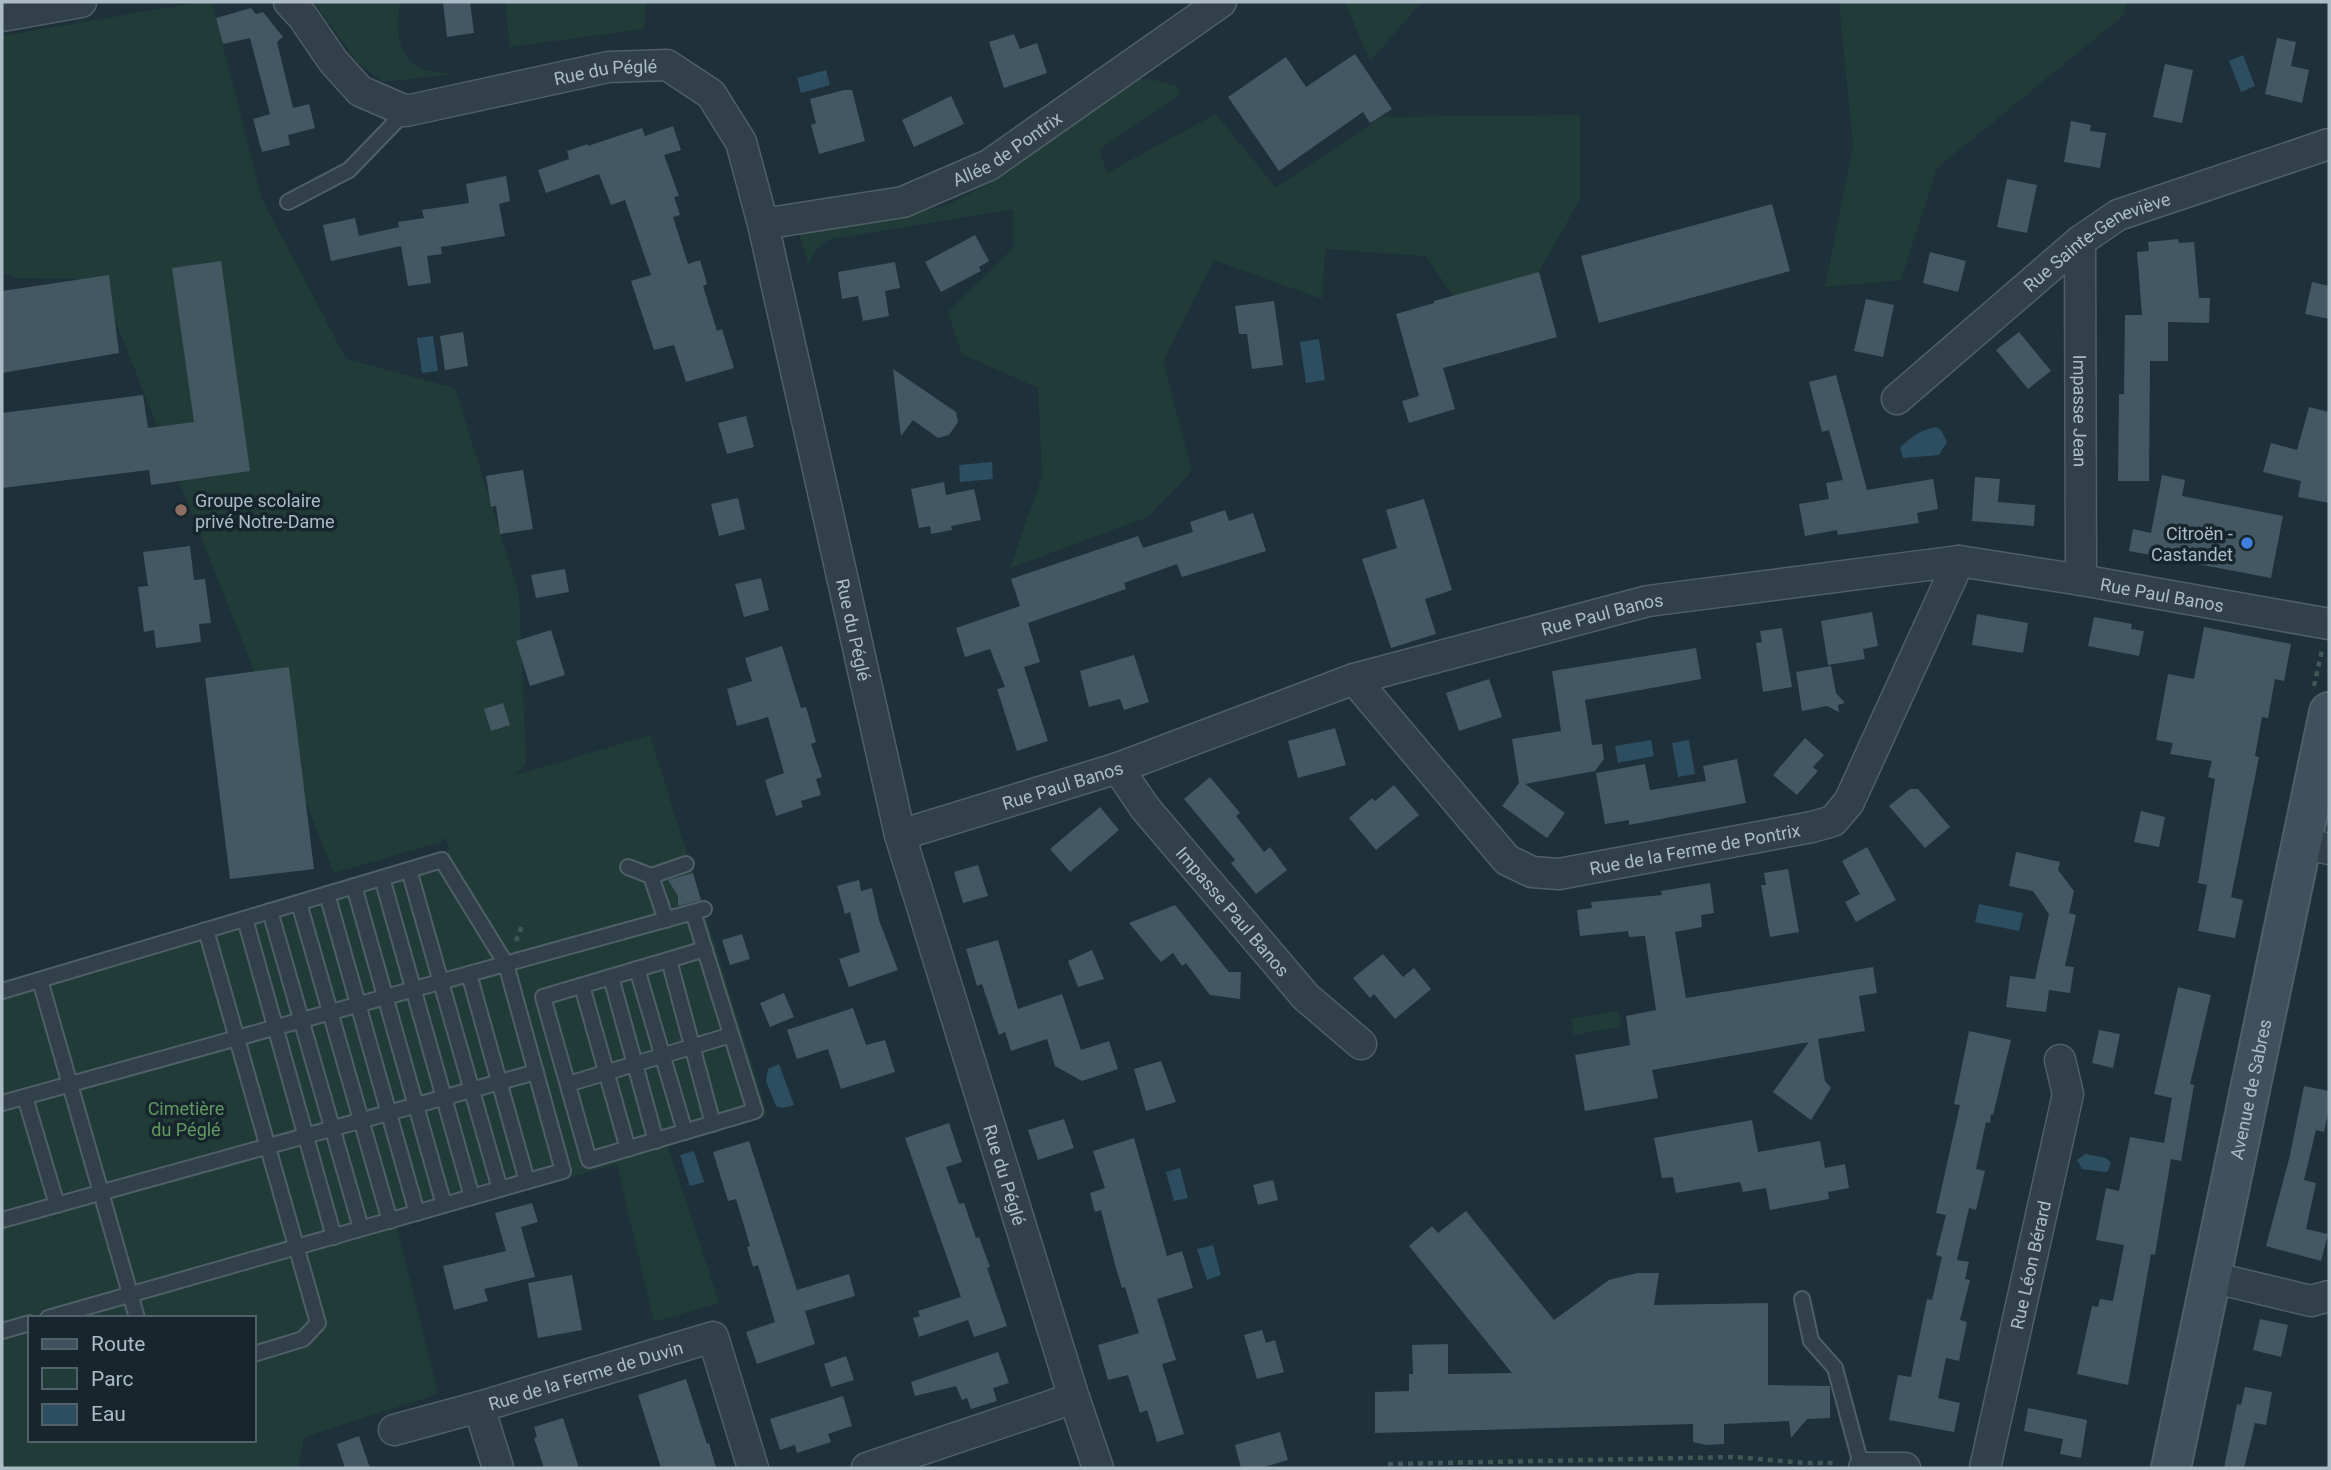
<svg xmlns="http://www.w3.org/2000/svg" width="2331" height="1470" font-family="Roboto,sans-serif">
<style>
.green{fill:#213c38;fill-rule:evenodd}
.water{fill:#2d4e60}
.building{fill:#435863}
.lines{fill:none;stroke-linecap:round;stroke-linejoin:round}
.lane-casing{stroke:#4f5f67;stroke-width:18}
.street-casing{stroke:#4f5f67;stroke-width:33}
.secondary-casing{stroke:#4f5f67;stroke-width:42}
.path{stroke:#3f5855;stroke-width:4.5;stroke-dasharray:5 5;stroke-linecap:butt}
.lane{stroke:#324149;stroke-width:14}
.street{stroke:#324149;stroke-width:30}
.secondary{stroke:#3f515d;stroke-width:38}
.education-dot{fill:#8d6e63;stroke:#17262d;stroke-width:2.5}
.shop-dot{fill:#3f7fe0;stroke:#17262d;stroke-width:2.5}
.labels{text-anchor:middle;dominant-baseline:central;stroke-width:7;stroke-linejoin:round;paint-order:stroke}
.street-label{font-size:18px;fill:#abbcc6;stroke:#17262d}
.poi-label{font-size:18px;fill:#abbcc6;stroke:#17262d;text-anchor:start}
.park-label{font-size:18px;fill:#629961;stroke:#17262d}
</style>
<rect width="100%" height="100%" fill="#1e3039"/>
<!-- green -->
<g class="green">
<path d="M 201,2 L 212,2 L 261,197 L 346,359 L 455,388 L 519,594 L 526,764 L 513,776 L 650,735 L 768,1116 L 668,1146 L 719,1303 L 654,1322 L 617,1164 L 397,1228 L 438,1394 L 304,1437 L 298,1468 L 2,1468 L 2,981 L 449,850 L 446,837 L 441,842 L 334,873 L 99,279 L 17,278 L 2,273 L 2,36 ZM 30,1318 L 254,1318 L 254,1440 L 30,1440 Z"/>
<path d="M 314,2 L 400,2 C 396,22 396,51 414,65 C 423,71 441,72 452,74 L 383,82 L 357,62 Z"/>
<polygon points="505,2 646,2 644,29 510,47"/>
<polygon points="1345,2 1422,2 1370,61"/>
<polygon points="1839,2 2127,2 2124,15 1937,168 1901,280 1825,287 1853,146"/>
<path d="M 1138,79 L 1150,79 L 1177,86 L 1180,94 L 1099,150 L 1107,173 L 1216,114 L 1276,188 L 1381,117 L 1580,115 L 1580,199 L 1539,272 L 1453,296 L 1426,256 L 1325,249 L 1322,299 L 1214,260 L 1163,361 L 1192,471 L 1148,517 L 1010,568 L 1042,477 L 1038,388 L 962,354 L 948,312 L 1014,247 L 1013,209 L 831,239 C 818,246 813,251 809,265 L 798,230 L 889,220 L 947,205 L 982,187 Z"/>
<polygon points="1618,1011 1621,1027 1574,1035 1571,1019"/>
</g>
<!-- water -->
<g class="water">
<polygon points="2243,55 2255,86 2241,92 2229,61"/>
<polygon points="826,70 830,85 801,93 797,78"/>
<polygon points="433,336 438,371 422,373 417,338"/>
<polygon points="1319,339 1325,380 1306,383 1300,342"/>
<path d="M 1936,427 L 1941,430 L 1947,442 L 1939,455 L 1903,458 L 1900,448 C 1910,437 1921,430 1936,427 Z"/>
<polygon points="992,462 993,479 960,482 959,465"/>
<polygon points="1651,740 1654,756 1618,763 1615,746"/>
<polygon points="1689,740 1695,774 1678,777 1672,743"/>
<polygon points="1979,904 2023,913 2019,931 1975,922"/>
<polygon points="779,1064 794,1105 782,1108 776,1106 766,1081 768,1069"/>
<polygon points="694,1151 704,1182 690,1186 680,1155"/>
<polygon points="2085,1154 2106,1158 2111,1163 2108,1171 2105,1172 2082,1169 2077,1160"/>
<polygon points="1180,1168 1188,1198 1174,1201 1166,1172"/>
<polygon points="1213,1245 1221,1275 1207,1280 1197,1249"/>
</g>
<!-- building -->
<g class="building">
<polygon points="443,2 470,2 474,33 447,37"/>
<polygon points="251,8 256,14 263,12 283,37 277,42 293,108 309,104 315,128 288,135 290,145 262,152 253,119 270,114 250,38 223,44 216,18"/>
<polygon points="1014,34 1020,49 1037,43 1047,73 1004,88 989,42"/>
<polygon points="2277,38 2296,42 2291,66 2309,70 2302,103 2265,94"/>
<polygon points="1355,54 1392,109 1370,123 1363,112 1279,171 1228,97 1286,57 1306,87"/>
<polygon points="2165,64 2193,70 2182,123 2153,117"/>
<polygon points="844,90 852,90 865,141 819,154 811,125 816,123 810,99"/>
<polygon points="951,96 964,124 914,147 902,120"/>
<polygon points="2071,121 2091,125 2090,131 2106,133 2100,168 2064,162"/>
<polygon points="673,126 681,150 664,155 679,196 674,197 680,215 673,217 688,264 700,260 707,284 703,286 717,331 722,329 734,368 686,382 674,345 654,350 631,281 651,275 625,200 611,205 599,174 546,193 538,170 569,159 567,151 588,144 588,146 642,128 645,136"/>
<polygon points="506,176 510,201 499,204 505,236 441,247 442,254 427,256 431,283 408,286 401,246 331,261 323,225 355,218 359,236 399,227 398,222 424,218 422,210 469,203 466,184"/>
<polygon points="2007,179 2037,185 2027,233 1997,227"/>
<polygon points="1772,204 1790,271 1599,323 1581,256"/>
<polygon points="975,235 989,261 979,267 981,271 941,292 925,262"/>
<polygon points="2178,239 2179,243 2194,242 2199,298 2210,298 2209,323 2168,322 2168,361 2150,361 2149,481 2118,481 2119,394 2124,394 2125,315 2142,315 2137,252 2149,251 2148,242"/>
<polygon points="1930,252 1966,261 1958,292 1923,283"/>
<polygon points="221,261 250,471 151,485 149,470 2,488 2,413 143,395 148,428 194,422 172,268"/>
<polygon points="895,262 900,288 885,291 889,316 863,321 858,296 842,299 838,272"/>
<polygon points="1539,272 1557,337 1443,368 1455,409 1409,423 1402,401 1419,396 1396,314 1434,303 1434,301"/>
<polygon points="109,275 119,353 2,373 2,291"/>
<polygon points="2312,282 2329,286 2329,319 2305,314"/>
<polygon points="1866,299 1894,305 1883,357 1854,351"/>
<polygon points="1274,301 1283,365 1252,369 1247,334 1239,334 1235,306"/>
<polygon points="463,332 468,366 445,370 440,336"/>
<polygon points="2019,332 2051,371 2028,389 1996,350"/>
<polygon points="893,369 956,412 958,422 949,435 938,438 913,420 901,436"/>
<polygon points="1836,375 1867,490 1933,479 1938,509 1917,513 1919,523 1838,535 1837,530 1805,536 1799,504 1829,499 1826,483 1843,480 1829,430 1822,432 1809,382"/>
<polygon points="2309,407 2329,412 2329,503 2298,497 2301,481 2263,472 2271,443 2297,450"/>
<polygon points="746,416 754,447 727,454 718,423"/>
<polygon points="523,470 533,529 500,534 496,506 491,507 486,476"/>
<polygon points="2162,475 2185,480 2182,496 2283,516 2271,578 2129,551 2133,529 2151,533"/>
<polygon points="1975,477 2000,479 1998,502 2035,505 2034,526 1972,521"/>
<polygon points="944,482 946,495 974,489 981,520 951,526 952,530 931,534 930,526 919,528 911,489"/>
<polygon points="738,498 745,529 719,536 711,504"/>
<polygon points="1424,499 1452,590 1425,599 1436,634 1391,648 1362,559 1397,548 1386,510"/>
<polygon points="1225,510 1229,521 1253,513 1266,551 1182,577 1177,564 1124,583 1126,589 1028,623 1040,662 1024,667 1048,741 1017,751 997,689 1005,687 990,649 965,657 956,628 1020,606 1011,579 1138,536 1143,548 1193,532 1190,522"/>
<polygon points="190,546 194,580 205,579 211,623 199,624 201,642 156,648 154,630 144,632 138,587 148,586 143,552"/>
<polygon points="565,569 569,592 536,598 531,575"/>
<polygon points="761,578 769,610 744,617 735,584"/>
<polygon points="1872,612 1878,646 1863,649 1865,659 1828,665 1821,621"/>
<polygon points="1977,614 2028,623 2023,653 1972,645"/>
<polygon points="2094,617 2132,624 2131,629 2144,631 2139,656 2088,646"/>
<polygon points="2204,627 2291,644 2284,681 2275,679 2268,718 2262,717 2255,756 2259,757 2231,897 2243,900 2235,938 2198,931 2207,885 2198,883 2215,779 2208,777 2212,761 2170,754 2173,743 2156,740 2168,674 2194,679"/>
<polygon points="1782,628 1792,687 1763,692 1756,643 1762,642 1760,631"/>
<polygon points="551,630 565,675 530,686 516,641"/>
<polygon points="782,646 801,708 806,707 816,742 811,744 822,777 816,779 821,795 801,801 803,807 776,816 765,780 784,773 768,717 737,726 727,689 752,681 745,658"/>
<polygon points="1696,648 1701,679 1585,700 1592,745 1602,744 1604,759 1595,771 1525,784 1565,813 1547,838 1502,806 1519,783 1512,739 1561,731 1552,671"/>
<polygon points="1134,655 1149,702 1124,710 1120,699 1089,707 1080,671"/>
<polygon points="1831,666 1836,693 1845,703 1838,705 1839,712 1827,706 1802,711 1796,672"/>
<polygon points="289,667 314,869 230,879 205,678"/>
<polygon points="1489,679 1502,717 1459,731 1446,693"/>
<polygon points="503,703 510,725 491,731 484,709"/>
<polygon points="1335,728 1346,765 1298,778 1288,741"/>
<polygon points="1805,738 1824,755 1813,767 1818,771 1797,795 1773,775"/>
<polygon points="1737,759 1746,803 1629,825 1629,820 1605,824 1596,773 1645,764 1650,790 1706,781 1703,766"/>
<polygon points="1210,777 1240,813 1236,816 1264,852 1270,847 1287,870 1256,894 1231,863 1235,860 1184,799"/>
<polygon points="1394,785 1419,815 1376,850 1349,818 1372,798 1375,801"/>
<polygon points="1910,789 1918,789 1950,827 1925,848 1889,806"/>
<polygon points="1100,807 1119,830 1070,872 1050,849"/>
<polygon points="2141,811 2165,817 2159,847 2134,842"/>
<polygon points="1867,847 1896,900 1856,922 1845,902 1860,894 1842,861"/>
<polygon points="2016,852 2060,862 2058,870 2074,891 2069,913 2076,915 2065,966 2074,967 2070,993 2049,990 2046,1012 2006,1007 2010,976 2035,979 2049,914 2033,891 2009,886"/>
<polygon points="978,865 988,896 963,903 954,872"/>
<polygon points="1788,869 1799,932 1770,937 1761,885 1766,885 1764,873"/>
<polygon points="693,873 701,900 678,906 678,896 668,880"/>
<polygon points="859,880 861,891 872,888 879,920 898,970 849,987 839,959 860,952 850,912 845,914 837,886"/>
<polygon points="1710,883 1714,913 1701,915 1702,927 1675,932 1686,998 1873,967 1877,993 1859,996 1865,1031 1818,1039 1825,1081 1831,1088 1811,1120 1773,1092 1809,1042 1652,1070 1658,1098 1585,1111 1575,1055 1630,1045 1626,1016 1656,1010 1645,936 1629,937 1628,931 1580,936 1577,910 1592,908 1591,902 1662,895 1661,891"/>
<polygon points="1175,905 1229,972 1241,972 1240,999 1210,995 1186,963 1182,966 1173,953 1161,962 1129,923"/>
<polygon points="742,934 750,959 730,965 722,940"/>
<polygon points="998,940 1018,1009 1062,994 1081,1050 1109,1041 1118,1069 1082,1081 1055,1066 1047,1039 1011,1051 1005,1032 999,1035 982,984 977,986 966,949"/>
<polygon points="1092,950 1104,979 1078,987 1068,961"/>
<polygon points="1383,954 1403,977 1414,968 1431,989 1395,1019 1374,994 1370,998 1353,978"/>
<polygon points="2178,987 2211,995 2190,1084 2194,1085 2181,1161 2171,1159 2155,1255 2151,1254 2128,1385 2077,1374 2092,1306 2098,1307 2100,1299 2113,1301 2124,1245 2096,1240 2106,1188 2119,1191 2130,1137 2164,1143 2172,1098 2154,1094"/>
<polygon points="784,993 794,1017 770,1027 760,1003"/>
<polygon points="853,1008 866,1045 885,1040 895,1072 841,1089 828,1049 797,1059 787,1030"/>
<polygon points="2099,1030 2120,1034 2113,1068 2092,1063"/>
<polygon points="1969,1031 2011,1040 1993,1115 1991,1114 1990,1123 1986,1122 1976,1169 1985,1171 1976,1210 1969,1208 1957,1260 1969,1262 1965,1279 1970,1280 1960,1320 1967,1322 1959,1361 1946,1358 1938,1398 1960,1403 1954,1432 1889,1420 1898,1375 1911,1377 1927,1299 1932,1300 1942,1257 1936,1255 1946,1215 1936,1213 1960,1105 1954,1104"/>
<polygon points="1161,1061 1176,1102 1146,1111 1134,1069"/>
<polygon points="2304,1086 2329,1091 2329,1108 2324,1132 2316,1130 2304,1180 2316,1183 2306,1229 2328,1234 2321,1261 2266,1246 2290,1155"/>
<polygon points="1064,1119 1074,1148 1038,1160 1028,1130"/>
<polygon points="1752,1120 1758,1152 1820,1141 1825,1168 1845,1164 1849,1188 1828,1192 1829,1199 1770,1210 1766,1188 1743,1192 1740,1182 1676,1193 1673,1177 1662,1178 1654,1138"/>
<polygon points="949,1123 962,1162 946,1167 959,1204 964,1203 976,1238 979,1237 990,1267 987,1268 1007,1326 974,1337 968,1320 919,1337 913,1318 920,1316 918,1311 961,1297 905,1138"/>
<polygon points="1134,1138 1167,1256 1182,1251 1193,1288 1157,1299 1176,1360 1162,1364 1184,1434 1157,1442 1147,1410 1140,1413 1128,1375 1108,1380 1098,1345 1139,1333 1125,1287 1122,1288 1115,1265 1101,1210 1095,1212 1090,1193 1105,1188 1093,1151"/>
<polygon points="749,1141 797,1290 849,1274 855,1296 805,1311 815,1344 757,1364 746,1332 775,1322 758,1265 753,1267 747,1247 750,1246 736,1199 728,1201 713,1152"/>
<polygon points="1273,1180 1278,1200 1258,1205 1253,1185"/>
<polygon points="532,1203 538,1222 521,1227 535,1277 484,1289 488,1301 454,1310 443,1266 506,1251 495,1213"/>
<polygon points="1466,1211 1554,1320 1609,1280 1637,1273 1659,1273 1654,1305 1768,1303 1768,1385 1830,1386 1830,1418 1807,1419 1791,1438 1789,1421 1724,1424 1724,1444 1706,1445 1693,1442 1693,1424 1375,1433 1375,1392 1409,1391 1409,1374 1413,1374 1412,1345 1448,1344 1448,1374 1512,1373 1409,1246 1432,1226 1438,1233"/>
<polygon points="572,1275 582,1330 538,1338 528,1283"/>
<polygon points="2260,1319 2288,1325 2281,1357 2253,1350"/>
<polygon points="1262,1330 1266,1343 1275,1340 1284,1372 1257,1379 1244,1335"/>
<polygon points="998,1352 1009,1383 993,1388 997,1401 971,1409 967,1398 962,1400 956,1386 915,1396 911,1382"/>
<polygon points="846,1356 854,1380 831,1387 824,1364"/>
<polygon points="686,1379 707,1444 709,1443 716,1468 661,1468 638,1395"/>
<polygon points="2245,1387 2272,1392 2266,1425 2255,1423 2244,1468 2224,1468 2237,1404 2241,1405"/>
<polygon points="843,1396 852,1426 828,1434 831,1442 797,1453 795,1445 780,1450 770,1419"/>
<polygon points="2028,1408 2087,1420 2081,1458 2060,1454 2063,1439 2024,1431"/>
<polygon points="563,1418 579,1468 544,1468 534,1438 537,1437 534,1427"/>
<polygon points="1280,1432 1288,1460 1261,1468 1241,1468 1235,1445"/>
<polygon points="359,1436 370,1468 345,1468 337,1444"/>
</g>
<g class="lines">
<defs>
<g id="lane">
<polyline points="288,202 349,170 406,111"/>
<polyline points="628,867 651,876 666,920"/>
<polyline points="409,870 500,1189"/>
<polyline points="651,876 686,864"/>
<polyline points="382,878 472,1197"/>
<polyline points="354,886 444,1205"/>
<polyline points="327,894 417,1213"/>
<polyline points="299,903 390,1221"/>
<polyline points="270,911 361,1228"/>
<polyline points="693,912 755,1111 589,1160 543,997 705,949"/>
<polyline points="245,919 334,1237"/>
<polyline points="206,930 318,1323 303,1339 254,1354"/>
<polyline points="669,960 713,1124"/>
<polyline points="637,969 685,1132"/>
<polyline points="469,974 527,1181"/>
<polyline points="611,977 656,1141"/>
<polyline points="40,980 137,1318"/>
<polyline points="582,986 628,1149"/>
<polyline points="2,991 442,860 506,964 563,1171 48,1318"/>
<polyline points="568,1084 731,1035"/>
<polyline points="25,1097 57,1205"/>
<polyline points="2,1103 704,909"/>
<polyline points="2,1220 536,1072"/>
<polyline points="1802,1299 1811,1341 1835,1368 1862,1468"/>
<polyline points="2,1331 30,1323"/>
</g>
<g id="street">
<path id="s1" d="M 289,2 L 303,17 L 333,61 L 360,91 L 406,111 L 608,67 L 667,65 L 711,94 L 741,142 L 763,224 L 900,835 L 1074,1398 L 1098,1468"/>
<polyline points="2,16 81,2"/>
<path id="s2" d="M 763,224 L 903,202 L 989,165 L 1221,2"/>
<path id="s3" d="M 2080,241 L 2081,580"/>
<path id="s4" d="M 1897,399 L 2080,241 L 2118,215 L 2329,144"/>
<path id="s5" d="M 1354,679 L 1507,860 L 1532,872 L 1559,874 L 1812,827 L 1833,821 L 1849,802 L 1959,561"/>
<path id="s6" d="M 1118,768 L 1145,808 L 1306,997 L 1361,1044"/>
<path id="s7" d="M 900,835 L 1118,768 L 1354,679 L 1648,601 L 1959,561 L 2081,580 L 2329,624"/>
<polyline points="2302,843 2329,849"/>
<polyline points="2211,1277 2311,1301 2329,1296"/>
<polyline points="394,1430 479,1407"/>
<path id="s8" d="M 498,1468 L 479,1407 L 713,1337 L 753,1468"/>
<polyline points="867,1468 1074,1398"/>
<polyline points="1864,1468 1905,1468"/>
<path id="s9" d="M 1985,1468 L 2068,1094 L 2060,1060"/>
</g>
<g id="secondary">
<path id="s10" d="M 2171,1468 L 2329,712"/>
</g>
</defs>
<!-- lane casing -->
<use href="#lane" class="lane-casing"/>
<!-- street casing -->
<use href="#street" class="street-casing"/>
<!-- secondary casing -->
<use href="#secondary" class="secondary-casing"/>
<!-- path -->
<g class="path">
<polyline points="2314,686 2322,650"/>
<polyline points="516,941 523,923"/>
<polyline points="1388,1464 1736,1457 1805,1463 1838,1463"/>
</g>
<!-- lane -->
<use href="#lane" class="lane"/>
<!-- street -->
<use href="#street" class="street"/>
<!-- secondary -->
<use href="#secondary" class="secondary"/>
</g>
<!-- markers -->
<circle class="education-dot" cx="181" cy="510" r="7"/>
<circle class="shop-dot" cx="2247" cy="543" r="7"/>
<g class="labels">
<!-- street labels -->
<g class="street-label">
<text stroke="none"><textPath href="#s1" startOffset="368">Rue du Péglé</textPath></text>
<text stroke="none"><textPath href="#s2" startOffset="259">Allée de Pontrix</textPath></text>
<text stroke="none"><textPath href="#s4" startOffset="256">Rue Sainte-Geneviève</textPath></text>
<text stroke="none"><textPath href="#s3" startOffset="170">Impasse Jean</textPath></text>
<text stroke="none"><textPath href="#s7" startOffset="1304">Rue Paul Banos</textPath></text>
<text stroke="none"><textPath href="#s7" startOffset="737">Rue Paul Banos</textPath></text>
<text stroke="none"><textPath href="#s1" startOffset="1040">Rue du Péglé</textPath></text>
<text stroke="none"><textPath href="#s7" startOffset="170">Rue Paul Banos</textPath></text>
<text stroke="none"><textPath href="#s5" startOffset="430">Rue de la Ferme de Pontrix</textPath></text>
<text stroke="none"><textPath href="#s6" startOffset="184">Impasse Paul Banos</textPath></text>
<text stroke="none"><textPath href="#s10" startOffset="387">Avenue de Sabres</textPath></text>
<text stroke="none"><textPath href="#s1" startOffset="1606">Rue du Péglé</textPath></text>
<text stroke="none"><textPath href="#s9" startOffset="208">Rue Léon Bérard</textPath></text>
<text stroke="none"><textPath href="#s8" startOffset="175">Rue de la Ferme de Duvin</textPath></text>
</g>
<!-- poi labels -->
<g class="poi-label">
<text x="195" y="500">Groupe scolaire<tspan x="195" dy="21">privé Notre-Dame</tspan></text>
<text x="2233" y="533" text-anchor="end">Citroën -<tspan x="2233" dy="21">Castandet</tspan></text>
</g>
<!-- park labels -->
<g class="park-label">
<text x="186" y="1108">Cimetière<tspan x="186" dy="21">du Péglé</tspan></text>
</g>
</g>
<!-- border -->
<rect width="2331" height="1470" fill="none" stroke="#abbcc6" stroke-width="7"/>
<!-- legend -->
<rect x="28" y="1316" width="228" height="126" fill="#17262d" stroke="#52626a" stroke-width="2"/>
<rect x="42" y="1339" width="35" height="10" fill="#3f515d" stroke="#52626a" stroke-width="2"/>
<text x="91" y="1351" font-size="21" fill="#abbcc6">Route</text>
<rect x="42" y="1368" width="35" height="21" fill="#213c38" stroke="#52626a" stroke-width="2"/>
<text x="91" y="1386" font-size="21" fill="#abbcc6">Parc</text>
<rect x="42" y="1404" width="35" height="21" fill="#2d4e60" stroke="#52626a" stroke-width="2"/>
<text x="91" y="1421" font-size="21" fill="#abbcc6">Eau</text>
</svg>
